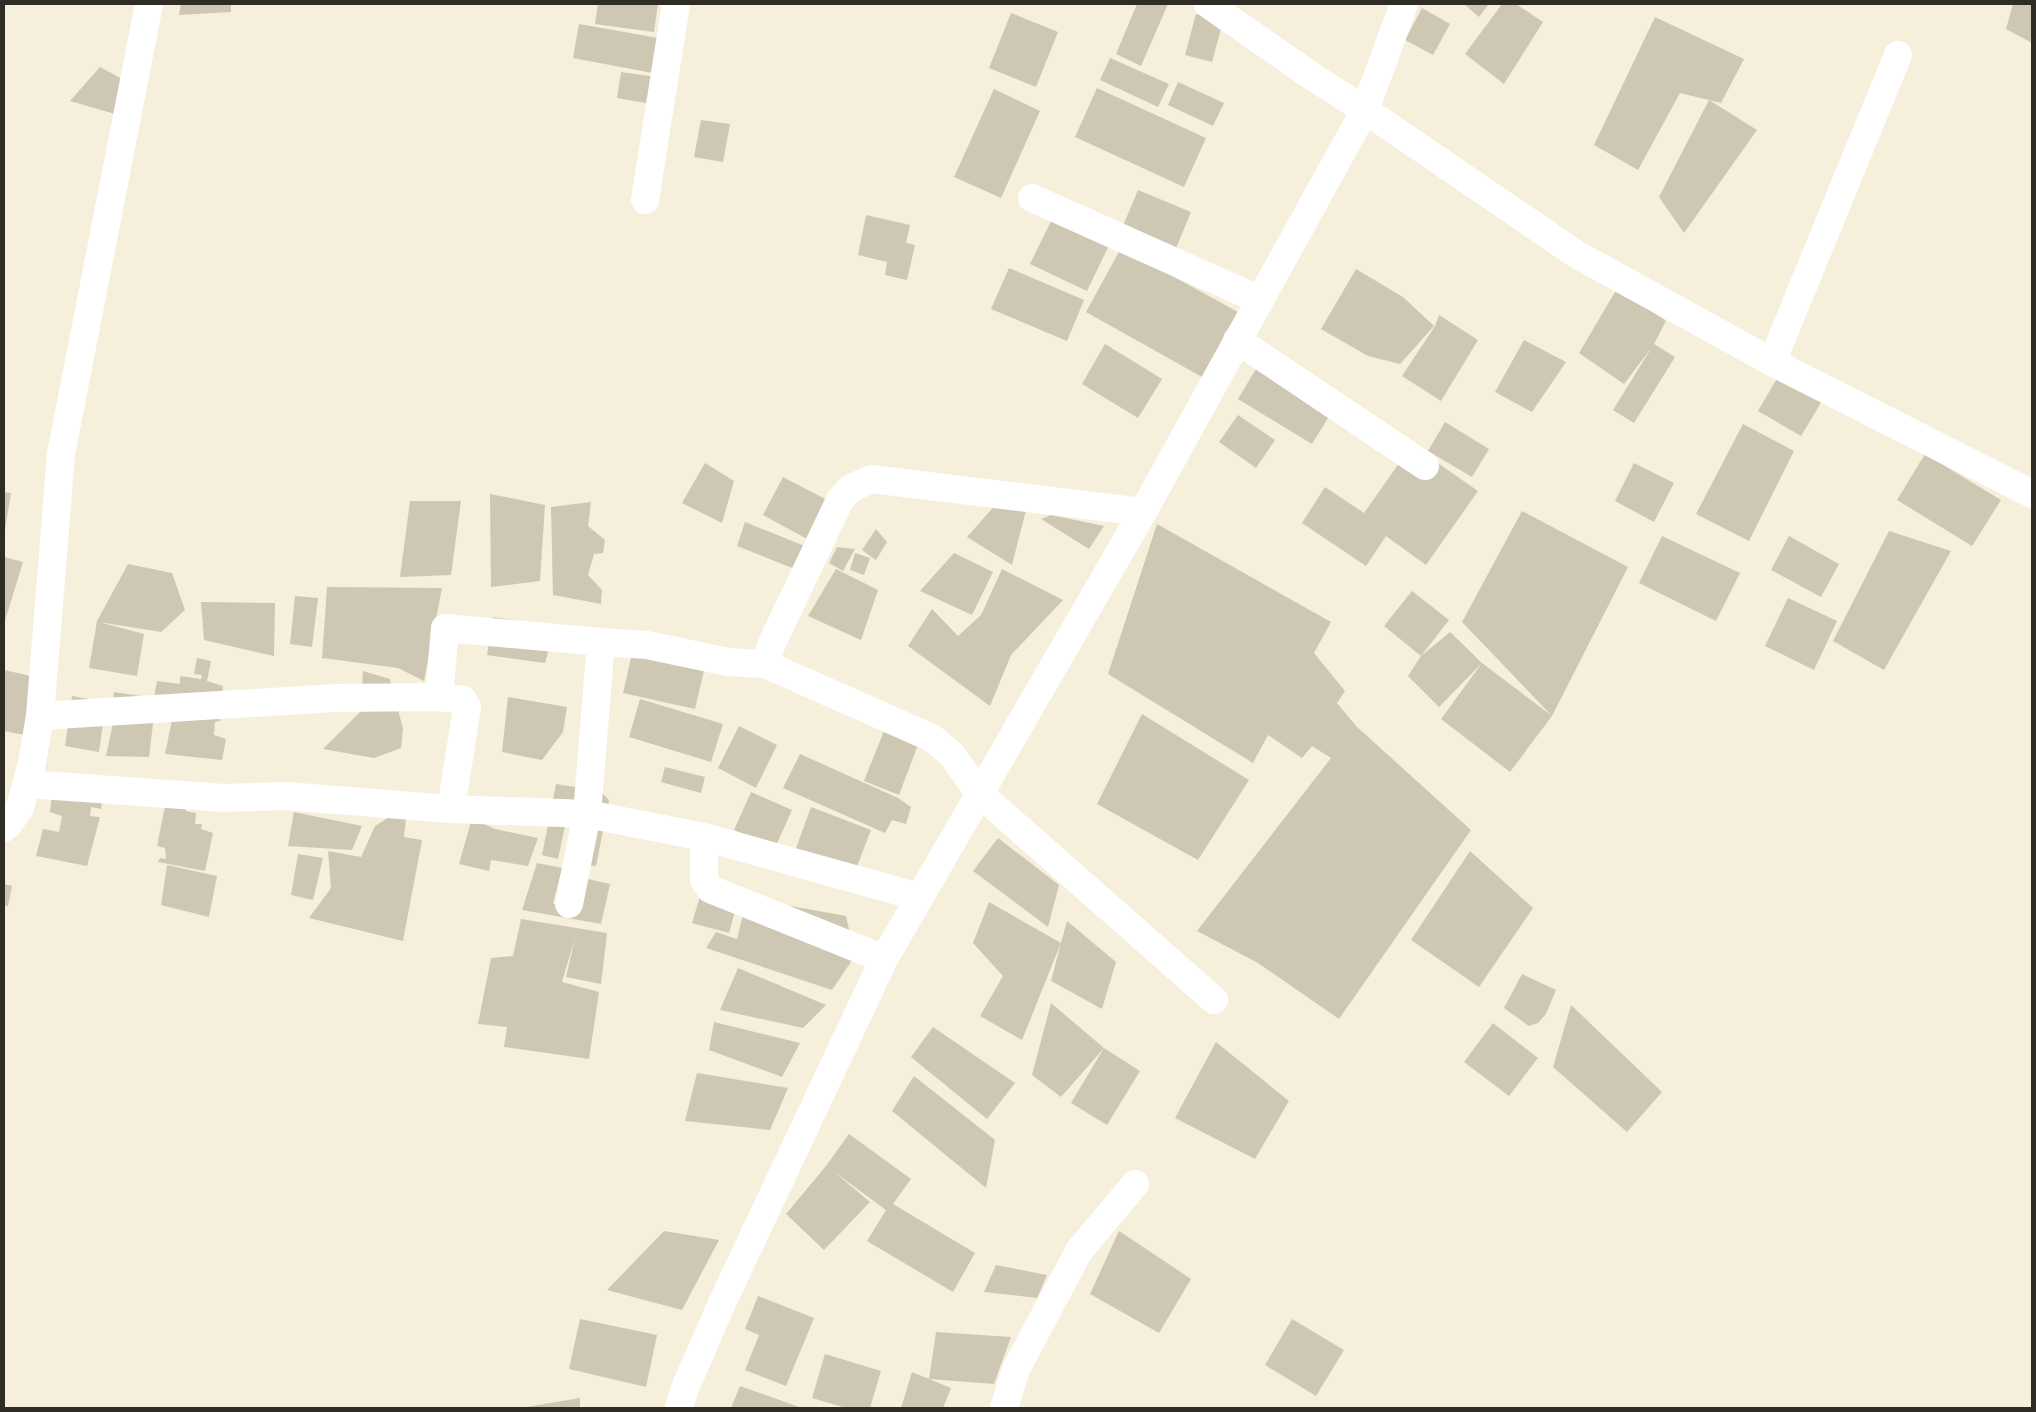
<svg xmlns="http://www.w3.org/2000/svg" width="2036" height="1412" font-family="Commissioner,sans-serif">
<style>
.building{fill:#cec7b4}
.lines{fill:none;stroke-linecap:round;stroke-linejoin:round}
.minor{stroke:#fff;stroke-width:28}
.tertiary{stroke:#fff;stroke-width:28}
</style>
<rect width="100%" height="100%" fill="#f6efdb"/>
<!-- building -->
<g class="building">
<polygon points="181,4 231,4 231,12 179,15"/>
<polygon points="598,4 658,4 654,32 595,24"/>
<polygon points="1137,4 1168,4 1141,66 1116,54"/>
<polygon points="1464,4 1489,4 1479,17"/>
<polygon points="1502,4 1516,4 1543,22 1504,84 1465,54"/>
<polygon points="2013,4 2032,4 2032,43 2006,29"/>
<polygon points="1422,8 1450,24 1433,55 1405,40"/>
<polygon points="1011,13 1058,32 1036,87 989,68"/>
<polygon points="1196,14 1223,21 1212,62 1185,55"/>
<polygon points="1655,17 1744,59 1721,103 1680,93 1638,170 1594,145"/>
<polygon points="579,24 664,39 658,74 573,58"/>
<polygon points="1110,58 1169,84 1158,107 1100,80"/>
<polygon points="100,67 124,80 115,114 70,101"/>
<polygon points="621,72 656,77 652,104 617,98"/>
<polygon points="1178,82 1224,103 1213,126 1168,105"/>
<polygon points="1097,88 1206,138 1184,187 1075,137"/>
<polygon points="994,89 1040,111 1001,198 954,177"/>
<polygon points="1709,100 1757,130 1684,233 1659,197"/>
<polygon points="701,120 730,124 723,162 694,157"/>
<polygon points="1138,190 1191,212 1176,248 1123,226"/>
<polygon points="866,215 910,225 906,243 915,245 907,280 885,275 887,262 858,255"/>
<polygon points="1054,215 1111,241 1087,291 1030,264"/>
<polygon points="1121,248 1238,312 1202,377 1086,312"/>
<polygon points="1009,268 1084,300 1067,341 991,309"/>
<polygon points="1356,269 1403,297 1434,326 1400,364 1368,356 1321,329"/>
<polygon points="1618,287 1666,321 1654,344 1675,357 1634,423 1613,410 1652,347 1624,384 1579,353"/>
<polygon points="1439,315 1478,340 1441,401 1402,376 1435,326"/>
<polygon points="1524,340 1566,362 1532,412 1495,392"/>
<polygon points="1105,344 1162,379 1138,418 1082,384"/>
<polygon points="1256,369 1330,415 1312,444 1238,399"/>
<polygon points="1779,375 1822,401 1801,436 1758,411"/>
<polygon points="1238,415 1275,440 1256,468 1219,442"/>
<polygon points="1445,422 1489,449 1472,477 1428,451"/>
<polygon points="1743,424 1794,451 1749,541 1696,514"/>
<polygon points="1412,445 1478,491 1426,565 1386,536 1366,566 1302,523 1325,487 1364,513"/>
<polygon points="1925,454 2001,500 1972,546 1897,500"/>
<polygon points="705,463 734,481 722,523 682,503"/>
<polygon points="1634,463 1674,483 1654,522 1615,501"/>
<polygon points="783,477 829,501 809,540 763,515"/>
<polygon points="4,492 11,493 5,530 4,530"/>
<polygon points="490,494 545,505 540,581 491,587"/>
<polygon points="410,501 461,501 451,575 400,577"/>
<polygon points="591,502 588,526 605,540 603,553 594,554 588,575 602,590 601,604 553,595 551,507"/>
<polygon points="997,503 1027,506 1012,565 967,537"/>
<polygon points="1522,511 1628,567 1552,716 1510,772 1441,719 1482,663 1552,716 1462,622"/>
<polygon points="1051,515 1104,526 1089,549 1041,519"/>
<polygon points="745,522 807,547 797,570 737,546"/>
<polygon points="1157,524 1331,622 1314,653 1345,691 1337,703 1356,726 1471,830 1339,1019 1258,963 1197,931 1331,758 1312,746 1302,758 1268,735 1253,763 1108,674"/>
<polygon points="876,529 887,542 876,560 862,550"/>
<polygon points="1889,531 1951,551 1884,670 1833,641"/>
<polygon points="1662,536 1740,573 1716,621 1639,583"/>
<polygon points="1789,536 1839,564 1821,597 1771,570"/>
<polygon points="837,547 855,549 843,571 829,563"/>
<polygon points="855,553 870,558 864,575 850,570"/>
<polygon points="954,553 993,572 972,615 920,591"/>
<polygon points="4,557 23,562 4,624"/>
<polygon points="128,564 172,573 185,610 161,632 99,622 144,634 137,676 89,668 97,621"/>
<polygon points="836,569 878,590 861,640 808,616"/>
<polygon points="1002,569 1063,600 1011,655 990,706 908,646 932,609 958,636 981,615"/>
<polygon points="327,587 442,588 424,681 398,668 322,658"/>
<polygon points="1412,591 1449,620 1421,656 1384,626"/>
<polygon points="295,596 318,598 312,647 290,644"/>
<polygon points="1788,598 1837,621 1814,670 1765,646"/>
<polygon points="201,602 275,603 274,656 204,640"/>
<polygon points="493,617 555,626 545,663 487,655"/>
<polygon points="1450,632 1482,663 1439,707 1408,676 1421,656"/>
<polygon points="634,645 706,662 695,709 623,693"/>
<polygon points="197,658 211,661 207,681 223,686 221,716 220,721 215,722 214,735 226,739 222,760 165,754 173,715 156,699 149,757 106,756 115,714 111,712 114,692 154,698 157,681 180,684 180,676 201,679 202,675 194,674"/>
<polygon points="4,670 31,676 30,736 4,731"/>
<polygon points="363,671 390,679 403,729 401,748 374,758 323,749 361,711"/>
<polygon points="72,696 106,702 99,752 65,746"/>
<polygon points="508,697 567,707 563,732 542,760 502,752"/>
<polygon points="640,699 723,724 711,762 629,737"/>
<polygon points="1142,714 1249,780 1198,860 1097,804"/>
<polygon points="888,721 922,734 899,795 864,781"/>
<polygon points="739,726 777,745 756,788 718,768"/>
<polygon points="800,754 898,798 911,807 906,824 892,820 885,833 783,788"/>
<polygon points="665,767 705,777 701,793 661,782"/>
<polygon points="556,784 600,791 609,800 596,866 577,864 569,807 558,859 542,855"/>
<polygon points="751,792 792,810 775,848 734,830"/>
<polygon points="52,793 102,802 101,809 91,807 90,816 100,817 87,866 36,856 43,829 59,832 62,816 50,812"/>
<polygon points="186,805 186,811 196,813 195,824 202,824 201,829 213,833 205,871 158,862 160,858 166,859 165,848 157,846 165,806"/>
<polygon points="811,807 871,830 854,874 795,851"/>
<polygon points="294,812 362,826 352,850 288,846"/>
<polygon points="391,816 406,818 404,837 422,840 403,941 309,918 331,888 328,851 361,857 375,826"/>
<polygon points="472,818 495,829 538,838 528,866 491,860 489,871 459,864"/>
<polygon points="998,838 1059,885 1048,927 973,871"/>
<polygon points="1470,851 1533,908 1479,987 1411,940"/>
<polygon points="298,854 323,858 313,900 291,895"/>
<polygon points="537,863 562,868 553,904 569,905 575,876 610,884 601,924 522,910"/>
<polygon points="167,865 217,876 209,917 161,905"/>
<polygon points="4,884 12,886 8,906 4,906"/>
<polygon points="701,893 737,904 729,933 692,923"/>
<polygon points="747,898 846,916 855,956 832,990 706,948 716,932 737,939"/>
<polygon points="989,902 1061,943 1067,921 1116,962 1102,1009 1051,981 1061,943 1022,1040 980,1016 1003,976 973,943"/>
<polygon points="521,919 607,933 601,984 566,977 575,938 562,982 599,992 589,1059 504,1047 507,1027 478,1024 491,958 513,956"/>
<polygon points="738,968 826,1005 803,1028 720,1010"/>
<polygon points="1522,974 1556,990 1546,1014 1538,1023 1529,1026 1504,1008"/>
<polygon points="1051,1003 1104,1048 1140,1071 1107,1125 1071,1103 1104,1048 1061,1097 1032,1075"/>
<polygon points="1571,1005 1662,1092 1627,1132 1553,1067"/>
<polygon points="714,1022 800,1043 782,1077 709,1050"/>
<polygon points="1493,1023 1538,1058 1509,1096 1464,1062"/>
<polygon points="933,1027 1015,1083 987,1119 911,1057"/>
<polygon points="1216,1042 1289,1101 1255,1159 1175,1118"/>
<polygon points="697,1073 788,1088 770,1130 685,1121"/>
<polygon points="914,1076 995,1140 986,1188 892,1111"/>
<polygon points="849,1134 911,1179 893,1204 975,1253 953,1292 867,1241 886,1210 833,1171 870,1202 824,1250 786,1214 826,1166"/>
<polygon points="664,1231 719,1240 682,1310 607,1290"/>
<polygon points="1119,1231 1191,1279 1159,1333 1090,1294"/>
<polygon points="996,1265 1047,1275 1037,1298 984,1292"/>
<polygon points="758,1296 814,1318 786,1386 745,1370 759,1335 745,1329"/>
<polygon points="580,1319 657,1335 646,1387 569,1369"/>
<polygon points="1292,1319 1344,1350 1316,1396 1265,1365"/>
<polygon points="936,1332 1011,1337 994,1384 929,1379"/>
<polygon points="825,1354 881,1371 870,1408 846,1408 812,1398"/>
<polygon points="912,1372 951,1388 943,1408 901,1408"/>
<polygon points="740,1386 802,1408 731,1408"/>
<polygon points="580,1398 580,1408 526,1408 526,1407"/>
</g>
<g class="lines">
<!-- minor -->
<g class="minor">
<polyline points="1032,198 1260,300"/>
<polyline points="645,200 676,4"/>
<polyline points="1237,340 1425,466"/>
<polyline points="1772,362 1898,55"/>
<polyline points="765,664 772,643 840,500 850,489 871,479 1143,512"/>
<polyline points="439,697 445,628 601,642"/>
<polyline points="40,716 335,698 439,697 463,700 467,707 451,809"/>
<polyline points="27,784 224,798 286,796 451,809 587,814 704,837 919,897"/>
<polyline points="4,828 8,825 20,808 32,763 40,716 61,454 149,4"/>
<polyline points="704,837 704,880 710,889 884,959"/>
<polyline points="569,904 587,814 601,642 647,645 728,662 765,664 932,738 952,755 979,793 1214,1000"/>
<polyline points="679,1408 685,1388 722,1303 884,959 1143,512 1365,110 1404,4"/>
<polyline points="1004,1408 1016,1369 1079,1251 1135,1184"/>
</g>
<!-- tertiary -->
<polyline class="tertiary" points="1208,4 1313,77 1365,110 1576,254 1772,362 2032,494"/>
</g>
<!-- border -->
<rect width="2036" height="1412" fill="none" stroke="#2f2c25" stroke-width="10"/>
</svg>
